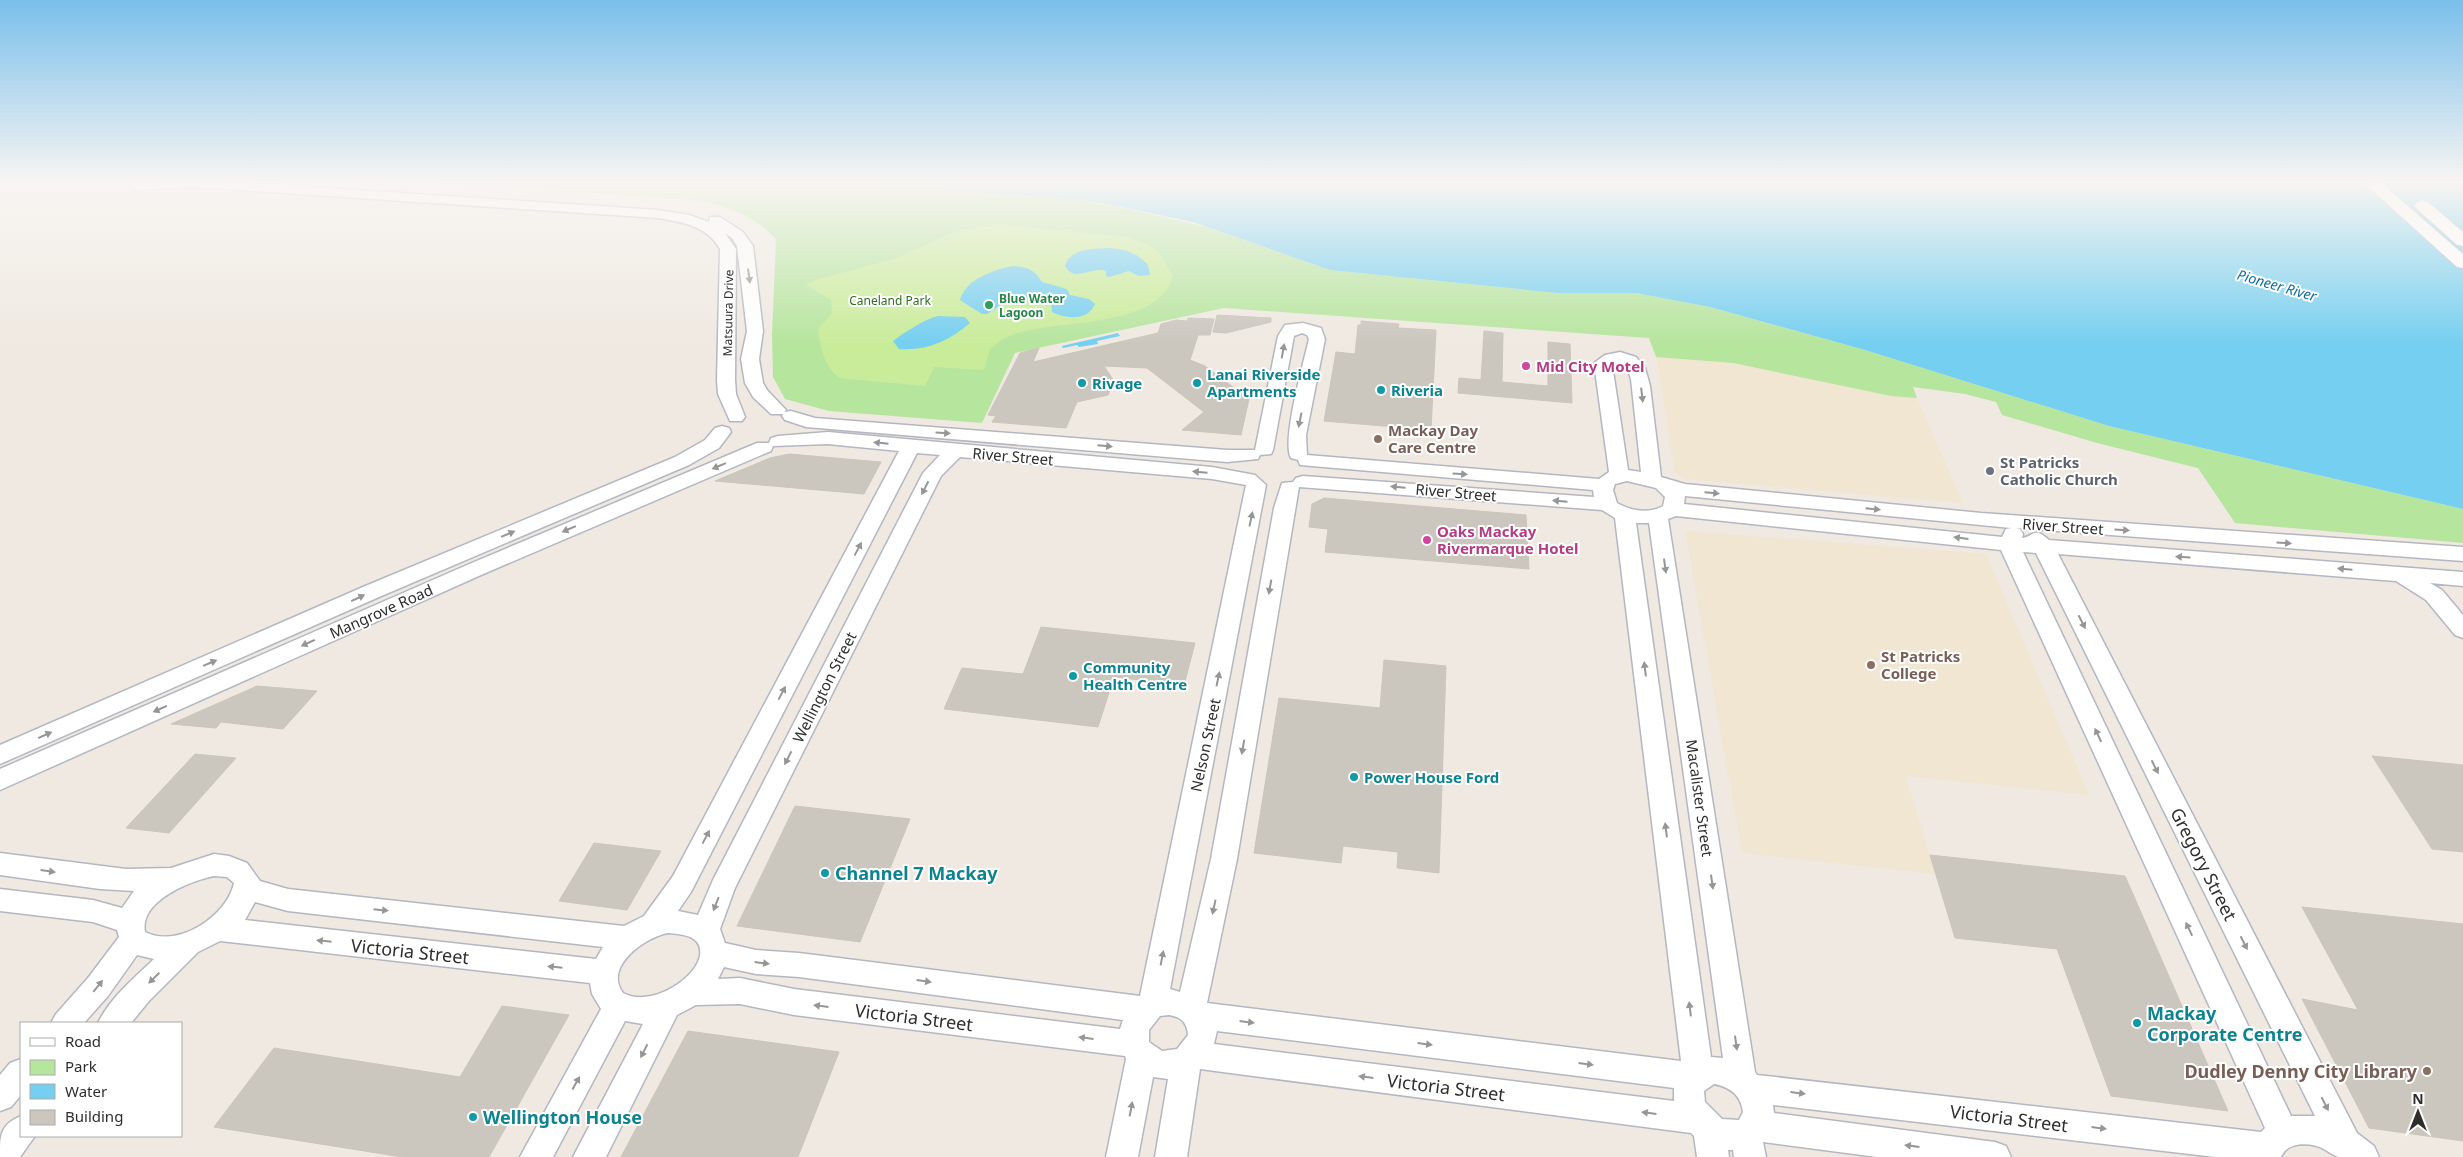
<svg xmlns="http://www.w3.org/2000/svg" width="2463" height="1157" font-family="'Noto Sans',sans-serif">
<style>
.education{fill:#f0e6d1}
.green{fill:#b6e59e}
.pitch{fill:#c9ec9a}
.water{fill:#75cff0}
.building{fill:#cbc7bf;stroke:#cbc5ba}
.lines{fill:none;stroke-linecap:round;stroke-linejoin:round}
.tertiary-casing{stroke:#b4b7c1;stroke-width:3}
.secondary-casing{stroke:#b4b7c1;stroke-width:2}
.tertiary{fill:#fff;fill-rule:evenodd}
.secondary{fill:#fff;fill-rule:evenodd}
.oneway{fill:#969696}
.leisure-dot{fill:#2e9e5b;stroke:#fff;stroke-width:2}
.hotel-dot{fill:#d1479c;stroke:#fff;stroke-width:2}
.culture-dot{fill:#0f9aa8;stroke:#fff;stroke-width:2}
.education-dot{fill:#8d6e63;stroke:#fff;stroke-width:2}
.worship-dot{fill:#6b7280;stroke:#fff;stroke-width:2}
.labels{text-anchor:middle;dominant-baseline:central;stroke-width:4;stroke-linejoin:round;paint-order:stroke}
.far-leisure-label{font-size:12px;font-weight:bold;fill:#27864d;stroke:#fff;text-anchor:start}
.far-park-label{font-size:12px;fill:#2c6e1b;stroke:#fff}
.far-street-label{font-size:12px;fill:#2e2e2e;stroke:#fff}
.far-water-label{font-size:14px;font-style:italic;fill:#0d6fa3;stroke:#fff}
.hotel-label{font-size:15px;font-weight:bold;fill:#b23c85;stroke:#fff;text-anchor:start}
.culture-label{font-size:15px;font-weight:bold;fill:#0d838f;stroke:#fff;text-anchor:start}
.education-label{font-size:15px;font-weight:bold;fill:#785e54;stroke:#fff;text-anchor:start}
.street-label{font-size:15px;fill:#2e2e2e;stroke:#fff}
.worship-label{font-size:15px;font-weight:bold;fill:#5b616d;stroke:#fff;text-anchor:start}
.near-street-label{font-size:18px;fill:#2e2e2e;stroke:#fff}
.near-culture-label{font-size:18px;font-weight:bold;fill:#0d838f;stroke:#fff;text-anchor:start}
.near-education-label{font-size:18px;font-weight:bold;fill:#785e54;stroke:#fff;text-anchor:end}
</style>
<rect width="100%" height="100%" fill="#efe9e1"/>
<!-- education -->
<g class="education">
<polygon points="1656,357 1733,363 1865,391 1917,398 1963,503 1685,479 1675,473"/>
<polygon points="1685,531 1986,554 2089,795 1906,776 1935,874 1742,853"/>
</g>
<!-- green -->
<path class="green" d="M 423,182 L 861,182 L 1099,202 L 1206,227 L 1330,270 L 1557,293 L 1636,293 L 1710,307 L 1865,350 L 2109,426 L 2463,509 L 2463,543 L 2235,523 L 2198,468 L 2097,443 L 2002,415 L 1996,402 L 1965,394 L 1913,387 L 1917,398 L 1891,396 L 1733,363 L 1656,357 L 1649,338 L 1224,308 L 1015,353 L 982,423 L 829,411 L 785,399 L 773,377 L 772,335 L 776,239 C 754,215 727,206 695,200 Z"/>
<!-- pitch -->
<path class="pitch" d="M 996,224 L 1127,237 C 1158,247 1157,248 1173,276 C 1159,331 1051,318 1009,336 C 1002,339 996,344 990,349 L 984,370 L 934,367 L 925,386 L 839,378 C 823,364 821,349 818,329 L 832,313 L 831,300 L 806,285 L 818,279 L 897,258 L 954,232 Z"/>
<!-- water -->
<g class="water">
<polygon points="861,182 2463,182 2463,509 2109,426 1865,350 1710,307 1636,293 1557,293 1330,270 1193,222 1099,202"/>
<path d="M 1109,248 C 1124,249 1138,253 1148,265 L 1150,275 L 1139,276 L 1129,271 L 1109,277 L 1106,276 L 1106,271 C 1092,266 1074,283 1065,266 C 1070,248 1093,249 1109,248 Z"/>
<path d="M 1013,266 C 1028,267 1035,270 1042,282 L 1067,289 L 1070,295 L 1089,299 L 1095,304 C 1088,321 1066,319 1052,312 L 1051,300 L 1022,299 L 1001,305 L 987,314 L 982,314 L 960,300 C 966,279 993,270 1013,266 Z"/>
<path d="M 938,316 L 965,317 L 970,323 C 949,341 927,351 899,349 L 893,341 C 905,332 923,320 938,316 Z"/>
<polygon points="1118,333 1120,336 1097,341 1098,344 1079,347 1077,345 1063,348 1062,346"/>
</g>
<!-- building -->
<g class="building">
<polygon points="1217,315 1271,318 1271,322 1226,333 1213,332"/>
<polygon points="1188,318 1214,319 1210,335 1198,335 1190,360 1205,366 1249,399 1241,435 1182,430 1204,412 1147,368 1104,366 1114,381 1108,395 1077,402 1066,428 992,422 996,416 988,415 1020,353 1039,348 1033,362 1158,333 1161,324 1176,320 1187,321"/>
<polygon points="1361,321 1399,324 1398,328 1436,330 1431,430 1324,421 1336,352 1355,354 1358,325 1361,325"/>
<polygon points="1484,331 1503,333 1502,382 1548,386 1548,342 1570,344 1572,403 1458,393 1459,378 1481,380"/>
<polygon points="789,454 881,462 864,494 715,481 770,458"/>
<polygon points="1324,498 1526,515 1529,569 1325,552 1328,529 1309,527 1312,504"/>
<polygon points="1041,627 1195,643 1184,685 1114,677 1098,727 944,709 962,668 1023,674"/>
<polygon points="1384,660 1446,666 1439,873 1397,868 1398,852 1343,846 1341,863 1254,853 1279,698 1380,708"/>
<polygon points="257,686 317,691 283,729 221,722 216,728 171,724"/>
<polygon points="195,754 236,758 169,833 126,828"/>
<polygon points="2372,756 2463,765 2463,852 2432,849"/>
<polygon points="795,806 910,819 860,942 737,926"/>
<polygon points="594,843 661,851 627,910 559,901"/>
<polygon points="1930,855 2125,876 2228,1111 2111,1096 2057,949 1955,938"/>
<polygon points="2302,907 2463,924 2463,1141 2369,1128 2302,999 2358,1010"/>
<polygon points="502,1006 569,1015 489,1157 402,1157 214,1127 274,1048 460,1077"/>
<polygon points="688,1031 839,1052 798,1157 621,1157"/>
</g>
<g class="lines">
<defs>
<g id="tertiary">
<path d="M 130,182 L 236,182 L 658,210 L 689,215 L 709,222 L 710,217 L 720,217 L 743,232 L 753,246 L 763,331 L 759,359 L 763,383 L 767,390 L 786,410 L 785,412 L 791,411 L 815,418 L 1227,450 L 1255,450 L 1278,336 L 1285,325 L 1303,323 L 1321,328 L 1325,339 L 1306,435 L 1307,455 L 1599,479 L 1609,472 L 1594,363 L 1605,355 L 1620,352 L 1636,357 L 1645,368 L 1650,386 L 1661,477 L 1685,484 L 1981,513 L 2463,547 L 2463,561 L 2016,528 L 2020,529 L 2023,534 L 2022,538 C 2035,536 2033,526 2049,540 L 2463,572 L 2463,586 L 2430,583 L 2442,590 L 2463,615 L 2463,638 L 2455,635 L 2426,600 L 2396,581 L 2058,554 L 2357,1133 L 2374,1146 L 2379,1157 C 2366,1157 2352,1157 2339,1157 C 2334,1156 2328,1151 2322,1148 C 2309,1142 2287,1142 2281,1157 L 2215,1157 L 1773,1105 L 1774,1113 L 1995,1142 L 2006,1146 L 2011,1157 L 1877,1157 L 1763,1142 L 1766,1157 L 1734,1157 L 1733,1150 L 1728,1150 L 1729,1157 L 1697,1157 L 1694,1136 L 1691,1133 L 1200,1069 L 1187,1157 L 1155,1157 L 1168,1079 L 1153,1077 L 1138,1157 L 1106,1157 L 1126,1059 L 1125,1056 L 794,1015 L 740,1004 L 696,1005 L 677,1015 L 606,1157 L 573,1157 L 643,1024 L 625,1021 L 553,1157 L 520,1157 L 601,1009 L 592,994 L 590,983 L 220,941 L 198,952 L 149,1001 L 131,1023 L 98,1023 C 110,998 134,978 154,959 L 137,955 L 108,996 L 84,1023 L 51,1023 L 56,1014 L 88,978 L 119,937 L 117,930 L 93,922 L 0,911 L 0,889 L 93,900 L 122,908 L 134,891 L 100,889 L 0,875 L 0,853 L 126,869 L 171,868 L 214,854 L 229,856 L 247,863 L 260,881 L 288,889 L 624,926 L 644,916 L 673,876 L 899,451 L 828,444 L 773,446 L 771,451 L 481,575 L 0,790 L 0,769 L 467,565 L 757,443 L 769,443 L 771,438 L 778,436 L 828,432 L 1212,467 L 1255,475 L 1266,485 L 1170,989 L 1180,992 L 1211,859 L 1274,508 L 1282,483 L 1293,482 L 1296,478 L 1303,476 L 1594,497 L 1593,490 L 1300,465 L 1298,460 L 1291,458 C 1281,442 1304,361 1309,339 L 1307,335 L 1302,333 L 1294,336 L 1273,450 L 1271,454 L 1260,455 L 1258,459 L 1227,462 L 806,427 L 785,420 L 782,416 L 783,414 L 771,414 L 753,397 L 745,383 L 741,359 L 747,331 L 737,246 L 732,238 L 725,233 L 736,249 L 735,380 L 736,394 L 745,417 L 742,421 L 730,421 L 718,394 L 717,380 L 720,249 C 708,226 682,222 658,218 L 192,187 L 138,190 L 133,189 ZM 1615,363 L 1627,368 L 1631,379 L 1641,472 L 1628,470 L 1612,364 ZM 917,453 L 940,455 L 923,473 L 713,880 L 698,915 L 678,911 L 691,892 ZM 960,457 L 1212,479 L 1246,485 L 1140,996 L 799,953 L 756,950 L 725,943 L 720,929 L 735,888 L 941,476 ZM 1627,481 L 1656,488 L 1665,497 L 1663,506 C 1649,514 1631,511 1617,503 L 1613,490 L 1615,484 ZM 1299,487 L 1602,510 L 1615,518 L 1681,1061 L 1207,1003 L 1237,859 ZM 1685,496 L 2011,528 L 2006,529 L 2002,537 L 1684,504 ZM 1676,516 L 2001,550 L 2265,1128 L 2261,1132 L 1757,1075 L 1755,1072 L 1668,519 ZM 1636,523 L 1649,523 L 1723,1058 L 1711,1057 ZM 2023,552 L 2036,553 L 2315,1116 L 2291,1116 ZM 214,876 L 227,877 L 234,883 C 227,916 178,949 145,932 C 139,901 190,881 214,876 ZM 255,902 L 288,911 L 603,947 L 596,959 L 245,920 ZM 668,933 C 677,934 690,934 697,942 C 715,966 656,1011 623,993 C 603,966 646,937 668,933 ZM 724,967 L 756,974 L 799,977 L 1123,1020 L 1120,1029 L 794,989 L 740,978 L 718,979 ZM 1169,1015 C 1181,1017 1187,1022 1188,1035 L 1177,1049 L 1162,1051 L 1149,1042 L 1149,1030 L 1160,1016 ZM 1217,1031 L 1674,1088 L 1674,1101 L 1214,1044 ZM 1714,1084 C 1730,1087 1741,1095 1743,1112 L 1739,1120 L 1722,1119 L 1705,1102 L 1704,1091 Z"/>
<polygon points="722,426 729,428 731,432 719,448 689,465 379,597 0,764 0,745 363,587 675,457 705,440 715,428"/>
<polygon points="21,1059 21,1095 11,1107 0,1111 0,1075 10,1063"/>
<path d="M 21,1116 L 21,1136 L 35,1136 L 20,1157 L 0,1157 C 0,1135 0,1125 21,1116 Z"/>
</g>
<g id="secondary">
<polygon points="2363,182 2380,182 2463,254 2463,268 2457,267"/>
<polygon points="2422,200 2428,202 2463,232 2463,246 2457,245 2416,208 2414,205"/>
</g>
</defs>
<!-- tertiary casing -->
<use href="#tertiary" class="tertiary-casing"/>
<!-- secondary casing -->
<use href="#secondary" class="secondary-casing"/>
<!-- tertiary -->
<use href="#tertiary" class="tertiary"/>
<!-- secondary -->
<use href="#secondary" class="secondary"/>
</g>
<!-- one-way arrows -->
<defs><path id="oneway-solid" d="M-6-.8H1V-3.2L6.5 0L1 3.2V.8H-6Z" transform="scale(1.25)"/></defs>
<g class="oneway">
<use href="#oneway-solid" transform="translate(749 276) rotate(82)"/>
<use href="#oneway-solid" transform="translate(1283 351) rotate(-80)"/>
<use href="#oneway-solid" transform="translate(1642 395) rotate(83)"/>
<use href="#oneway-solid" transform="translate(1300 420) rotate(102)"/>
<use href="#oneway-solid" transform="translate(943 433) rotate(4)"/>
<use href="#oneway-solid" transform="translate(881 443) rotate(-174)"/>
<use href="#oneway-solid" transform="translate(1105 446) rotate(5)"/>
<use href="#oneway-solid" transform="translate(719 466) rotate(157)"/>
<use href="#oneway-solid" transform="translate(1200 472) rotate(-175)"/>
<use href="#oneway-solid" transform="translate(1460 474) rotate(4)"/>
<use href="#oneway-solid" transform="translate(1398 487) rotate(-175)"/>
<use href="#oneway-solid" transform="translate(925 488) rotate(117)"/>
<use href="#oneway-solid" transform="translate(1712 493) rotate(5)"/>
<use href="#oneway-solid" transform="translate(1560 501) rotate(-175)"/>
<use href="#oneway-solid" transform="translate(1873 509) rotate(6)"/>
<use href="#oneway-solid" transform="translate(1251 519) rotate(-78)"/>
<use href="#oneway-solid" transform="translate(569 529) rotate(157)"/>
<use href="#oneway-solid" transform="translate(2122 530) rotate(4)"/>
<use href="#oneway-solid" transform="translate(508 534) rotate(-23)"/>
<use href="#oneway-solid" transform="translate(1961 538) rotate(-173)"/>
<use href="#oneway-solid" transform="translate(2284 543) rotate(4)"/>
<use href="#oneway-solid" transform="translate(858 549) rotate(-62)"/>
<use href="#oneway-solid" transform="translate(2183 557) rotate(-176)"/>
<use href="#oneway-solid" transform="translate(1665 566) rotate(82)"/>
<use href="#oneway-solid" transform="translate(2345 569) rotate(-175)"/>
<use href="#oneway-solid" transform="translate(1270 587) rotate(100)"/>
<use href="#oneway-solid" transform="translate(358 598) rotate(-25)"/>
<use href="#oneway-solid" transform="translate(2082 622) rotate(63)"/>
<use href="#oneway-solid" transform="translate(308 643) rotate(156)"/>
<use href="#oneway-solid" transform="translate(210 663) rotate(-23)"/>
<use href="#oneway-solid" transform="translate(1645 669) rotate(-97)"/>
<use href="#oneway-solid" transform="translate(1218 679) rotate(-78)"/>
<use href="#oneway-solid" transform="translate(782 693) rotate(-62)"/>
<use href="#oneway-solid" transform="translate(160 709) rotate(156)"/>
<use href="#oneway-solid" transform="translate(45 735) rotate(-24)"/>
<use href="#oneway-solid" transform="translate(2098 735) rotate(-115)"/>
<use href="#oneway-solid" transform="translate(1243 747) rotate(100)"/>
<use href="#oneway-solid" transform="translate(788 758) rotate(117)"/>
<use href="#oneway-solid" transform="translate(2155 767) rotate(63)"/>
<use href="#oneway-solid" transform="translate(1666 830) rotate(-97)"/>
<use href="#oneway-solid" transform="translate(706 837) rotate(-62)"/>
<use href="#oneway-solid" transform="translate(48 871) rotate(8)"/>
<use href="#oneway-solid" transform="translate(1712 882) rotate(82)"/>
<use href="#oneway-solid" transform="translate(716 904) rotate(111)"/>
<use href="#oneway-solid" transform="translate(1214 907) rotate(102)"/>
<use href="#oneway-solid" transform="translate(381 910) rotate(6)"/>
<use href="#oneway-solid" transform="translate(2189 929) rotate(-115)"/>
<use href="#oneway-solid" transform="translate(324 941) rotate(-174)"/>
<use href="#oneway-solid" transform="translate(2244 943) rotate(63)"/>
<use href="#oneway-solid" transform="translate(1162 958) rotate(-79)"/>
<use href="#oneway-solid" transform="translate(762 963) rotate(7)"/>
<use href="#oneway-solid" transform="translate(555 967) rotate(-174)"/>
<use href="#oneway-solid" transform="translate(154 978) rotate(136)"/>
<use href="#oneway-solid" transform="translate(924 981) rotate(8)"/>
<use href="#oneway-solid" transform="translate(98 986) rotate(-51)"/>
<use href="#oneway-solid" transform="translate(821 1006) rotate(-173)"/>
<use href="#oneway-solid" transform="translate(1690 1009) rotate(-97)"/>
<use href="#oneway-solid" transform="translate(1247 1022) rotate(7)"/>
<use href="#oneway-solid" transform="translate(1086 1038) rotate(-173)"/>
<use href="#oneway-solid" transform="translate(1736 1043) rotate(82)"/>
<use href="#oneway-solid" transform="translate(1425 1044) rotate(7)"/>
<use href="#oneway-solid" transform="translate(644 1051) rotate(117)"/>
<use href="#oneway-solid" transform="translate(1586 1064) rotate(7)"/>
<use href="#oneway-solid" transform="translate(1366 1077) rotate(-173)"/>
<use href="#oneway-solid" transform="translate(576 1083) rotate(-61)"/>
<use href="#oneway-solid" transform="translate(1798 1093) rotate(7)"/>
<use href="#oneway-solid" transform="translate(2325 1104) rotate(63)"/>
<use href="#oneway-solid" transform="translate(1131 1109) rotate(-79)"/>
<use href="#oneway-solid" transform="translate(1649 1113) rotate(-173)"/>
<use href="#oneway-solid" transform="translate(2099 1128) rotate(7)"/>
<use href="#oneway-solid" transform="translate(1912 1146) rotate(-173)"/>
</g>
<!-- sky -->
<linearGradient id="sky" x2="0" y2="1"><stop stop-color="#7abfeb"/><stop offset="0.53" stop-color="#f8f5f2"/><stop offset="1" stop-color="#f8f5f2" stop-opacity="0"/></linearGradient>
<rect width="2463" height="344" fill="url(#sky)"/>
<!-- markers -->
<circle class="leisure-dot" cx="989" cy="305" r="5"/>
<g class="hotel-dot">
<circle cx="1526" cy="366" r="5"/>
<circle cx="1427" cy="540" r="5"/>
</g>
<g class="culture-dot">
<circle cx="1082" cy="383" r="5"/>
<circle cx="1197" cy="383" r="5"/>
<circle cx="1381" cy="390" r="5"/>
<circle cx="1073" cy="676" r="5"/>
<circle cx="1354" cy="777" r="5"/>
<circle cx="825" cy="873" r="5"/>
<circle cx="2137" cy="1023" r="5"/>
<circle cx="473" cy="1117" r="5"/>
</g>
<g class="education-dot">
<circle cx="1378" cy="439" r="5"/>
<circle cx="1871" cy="665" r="5"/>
<circle cx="2427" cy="1071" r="5"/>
</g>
<circle class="worship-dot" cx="1990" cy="471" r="5"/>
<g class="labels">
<!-- far-leisure labels -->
<g class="far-leisure-label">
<text x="999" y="298">Blue Water<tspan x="999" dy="14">Lagoon</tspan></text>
</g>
<!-- far-park labels -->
<g class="far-park-label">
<text x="890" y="300">Caneland Park</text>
</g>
<!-- far-street labels -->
<g class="far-street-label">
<text transform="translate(728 313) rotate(-89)">Matsuura Drive</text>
</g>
<!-- far-water labels -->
<g class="far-water-label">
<text transform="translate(2277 285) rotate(16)">Pioneer River</text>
</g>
<!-- hotel labels -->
<g class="hotel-label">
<text x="1536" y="366">Mid City Motel</text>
<text x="1437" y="531">Oaks Mackay<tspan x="1437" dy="17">Rivermarque Hotel</tspan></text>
</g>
<!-- culture labels -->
<g class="culture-label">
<text x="1207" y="374">Lanai Riverside<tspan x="1207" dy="17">Apartments</tspan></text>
<text x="1092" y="383">Rivage</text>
<text x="1391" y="390">Riveria</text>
<text x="1083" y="667">Community<tspan x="1083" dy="17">Health Centre</tspan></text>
<text x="1364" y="777">Power House Ford</text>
</g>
<!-- education labels -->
<g class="education-label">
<text x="1388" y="430">Mackay Day<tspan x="1388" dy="17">Care Centre</tspan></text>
<text x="1881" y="656">St Patricks<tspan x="1881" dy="17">College</tspan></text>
</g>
<!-- street labels -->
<g class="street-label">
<text transform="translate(1013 456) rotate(5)">River Street</text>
<text transform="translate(1456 492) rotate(5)">River Street</text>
<text transform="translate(2063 526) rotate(4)">River Street</text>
<text transform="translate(381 611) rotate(-24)">Mangrove Road</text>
<text transform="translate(824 687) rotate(-63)">Wellington Street</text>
<text transform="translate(1205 745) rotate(-78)">Nelson Street</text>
<text transform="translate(1700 798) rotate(82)">Macalister Street</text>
</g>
<!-- worship labels -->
<g class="worship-label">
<text x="2000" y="462">St Patricks<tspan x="2000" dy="17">Catholic Church</tspan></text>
</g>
<!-- near-street labels -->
<g class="near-street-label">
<text transform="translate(2204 864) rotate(63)">Gregory Street</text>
<text transform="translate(410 951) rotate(6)">Victoria Street</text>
<text transform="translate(914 1017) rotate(7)">Victoria Street</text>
<text transform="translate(1446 1087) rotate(7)">Victoria Street</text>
<text transform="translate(2009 1118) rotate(7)">Victoria Street</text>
</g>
<!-- near-culture labels -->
<g class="near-culture-label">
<text x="835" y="873">Channel 7 Mackay</text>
<text x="2147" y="1013">Mackay<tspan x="2147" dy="21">Corporate Centre</tspan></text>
<text x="483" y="1117">Wellington House</text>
</g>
<!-- near-education labels -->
<g class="near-education-label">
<text x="2417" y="1071">Dudley Denny City Library</text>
</g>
</g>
<!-- legend -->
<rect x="20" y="1022" width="162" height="115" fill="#ffffff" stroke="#ababab"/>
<rect x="30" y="1038" width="25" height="8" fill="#ffffff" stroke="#ababab"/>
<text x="65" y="1047" font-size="15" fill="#2e2e2e">Road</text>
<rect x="30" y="1060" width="25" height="15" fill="#b6e59e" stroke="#ababab"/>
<text x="65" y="1072" font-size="15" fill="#2e2e2e">Park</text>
<rect x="30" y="1084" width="25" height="15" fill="#75cff0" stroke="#ababab"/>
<text x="65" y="1097" font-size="15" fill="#2e2e2e">Water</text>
<rect x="30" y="1110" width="25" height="15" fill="#cbc7bf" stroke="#ababab"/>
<text x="65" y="1122" font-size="15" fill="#2e2e2e">Building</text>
<!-- north arrow -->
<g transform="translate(2418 1112)" stroke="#ffffff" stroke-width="4" paint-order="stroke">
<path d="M0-4L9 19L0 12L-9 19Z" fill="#2e2e2e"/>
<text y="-8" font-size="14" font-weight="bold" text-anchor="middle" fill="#2e2e2e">N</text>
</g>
</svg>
